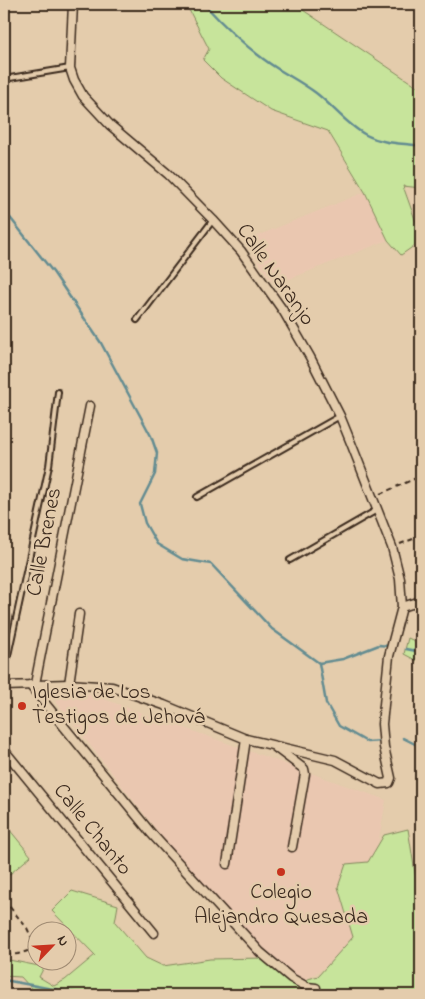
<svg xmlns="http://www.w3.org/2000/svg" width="425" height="999" font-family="'Indie Flower',sans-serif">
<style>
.built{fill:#eac7b0}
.green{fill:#c7e49b;stroke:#81875c}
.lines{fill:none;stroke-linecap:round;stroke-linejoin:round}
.stream{stroke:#648c91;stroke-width:2.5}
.service-casing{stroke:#3b2a1e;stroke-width:8}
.minor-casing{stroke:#3b2a1e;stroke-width:11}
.path{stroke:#3b2a1e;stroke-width:2;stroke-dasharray:5 4;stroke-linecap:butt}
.service{stroke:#e4ccac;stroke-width:4}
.minor{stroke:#e4ccac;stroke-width:8}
.poi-dot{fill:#c8321e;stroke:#e4ccac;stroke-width:2}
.labels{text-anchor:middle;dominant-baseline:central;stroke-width:5;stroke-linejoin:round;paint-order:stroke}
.street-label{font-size:22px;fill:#3b2a1e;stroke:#e4ccac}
.poi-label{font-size:22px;fill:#3b2a1e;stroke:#e4ccac;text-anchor:start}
</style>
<rect width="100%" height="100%" fill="#e4ccac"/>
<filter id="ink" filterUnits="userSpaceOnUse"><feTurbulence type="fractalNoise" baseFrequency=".02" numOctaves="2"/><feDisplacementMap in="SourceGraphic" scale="10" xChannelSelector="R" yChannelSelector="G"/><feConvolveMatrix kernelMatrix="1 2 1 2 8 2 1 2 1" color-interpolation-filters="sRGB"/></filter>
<g filter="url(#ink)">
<!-- built -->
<g class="built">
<polygon points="365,192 388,240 274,285 244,241"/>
<polygon points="87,693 386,800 360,943 285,994 53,698"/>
</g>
<!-- green -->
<g class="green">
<polygon points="186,4 294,4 416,86 421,86 421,188 403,186 421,236 421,241 401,255 388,240 365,192 328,131 271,111 221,78 203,60 209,49"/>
<polygon points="408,638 421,644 421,663 404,654"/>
<polygon points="4,823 31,856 4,879"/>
<polygon points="408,829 420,904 421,905 421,995 37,995 21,977 4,976 4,959 44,967 39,977 54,986 65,980 95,955 52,911 72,891 118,905 115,922 146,958 163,966 210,959 265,958 292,984 318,976 353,937 338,887 346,864 368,862 384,835"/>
</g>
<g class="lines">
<!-- stream -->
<g class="stream">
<path d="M 204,4 C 225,27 251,52 278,69 C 291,77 304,84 316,93 C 333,106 347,125 366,135 C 383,144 402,143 421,146"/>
<polyline points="4,210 53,272 101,343 151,436 157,453 155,474 140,504 145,523 157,544 182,559 211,564 272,629 319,663 343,659 379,645 388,646"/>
<polyline points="406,649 421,652"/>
<polyline points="319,663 326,703 339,726 367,742 382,741"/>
<polyline points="403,738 421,747"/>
<polyline points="4,980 85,995"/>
</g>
<defs>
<g id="service">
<polyline points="4,79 70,68"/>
<polyline points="137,320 213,220"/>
<polyline points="197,497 340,416"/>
<polyline points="290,560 377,510"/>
<polyline points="4,674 49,466 58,392"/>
</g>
<g id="minor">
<polyline points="402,607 421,601"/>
<polyline points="35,684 90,406"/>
<polyline points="69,684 79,614"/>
<polyline points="30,685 151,833 260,952 291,978 307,987 316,988"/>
<polyline points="4,686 69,684 112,687 164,705 246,739 335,760 380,784 389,783 391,778 384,747 382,724 389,656 402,607 400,579 392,547 351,443 340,416 310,357 284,312 241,251 213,220 168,174 110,125 83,96 74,80 70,68 73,4"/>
<polyline points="275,747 304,769 305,774 292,847"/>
<polyline points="4,750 154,933"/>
<polyline points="227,864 246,739"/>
</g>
</defs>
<!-- service casing -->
<use href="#service" class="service-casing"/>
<!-- minor casing -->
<use href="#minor" class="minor-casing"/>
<!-- path -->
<g class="path">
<polyline points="380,494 421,476"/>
<polyline points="400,544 421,536"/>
<polyline points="4,900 27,928 34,943 31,950 18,954 4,955"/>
</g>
<!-- service -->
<use href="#service" class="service"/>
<!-- minor -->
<use href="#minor" class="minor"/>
</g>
</g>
<!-- markers -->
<g class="poi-dot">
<circle cx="22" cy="706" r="5"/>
<circle cx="281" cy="872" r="5"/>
</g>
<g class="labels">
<!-- street labels -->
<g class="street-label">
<text transform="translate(275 275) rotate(55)">Calle Naranjo</text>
<text transform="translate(45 542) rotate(-79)">Calle Brenes</text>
<text transform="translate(92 830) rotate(51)">Calle Chanto</text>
</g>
<!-- poi labels -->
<g class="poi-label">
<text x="32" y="693">Iglesia de Los<tspan x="32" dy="25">Testigos de Jehová</tspan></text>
<text x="281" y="893" text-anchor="middle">Colegio<tspan x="281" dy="25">Alejandro Quesada</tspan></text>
</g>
</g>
<!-- margin -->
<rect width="425" height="999" fill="none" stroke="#e4ccac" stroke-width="20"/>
<rect x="10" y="10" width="405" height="979" fill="none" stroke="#3b2a1e" stroke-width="2" filter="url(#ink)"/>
<!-- north arrow -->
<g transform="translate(52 946) rotate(65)"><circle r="24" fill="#e4ccac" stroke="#a08b73"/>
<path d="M0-4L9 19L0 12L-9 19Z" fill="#c8321e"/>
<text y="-8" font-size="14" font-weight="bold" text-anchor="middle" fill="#3b2a1e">N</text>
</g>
</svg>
